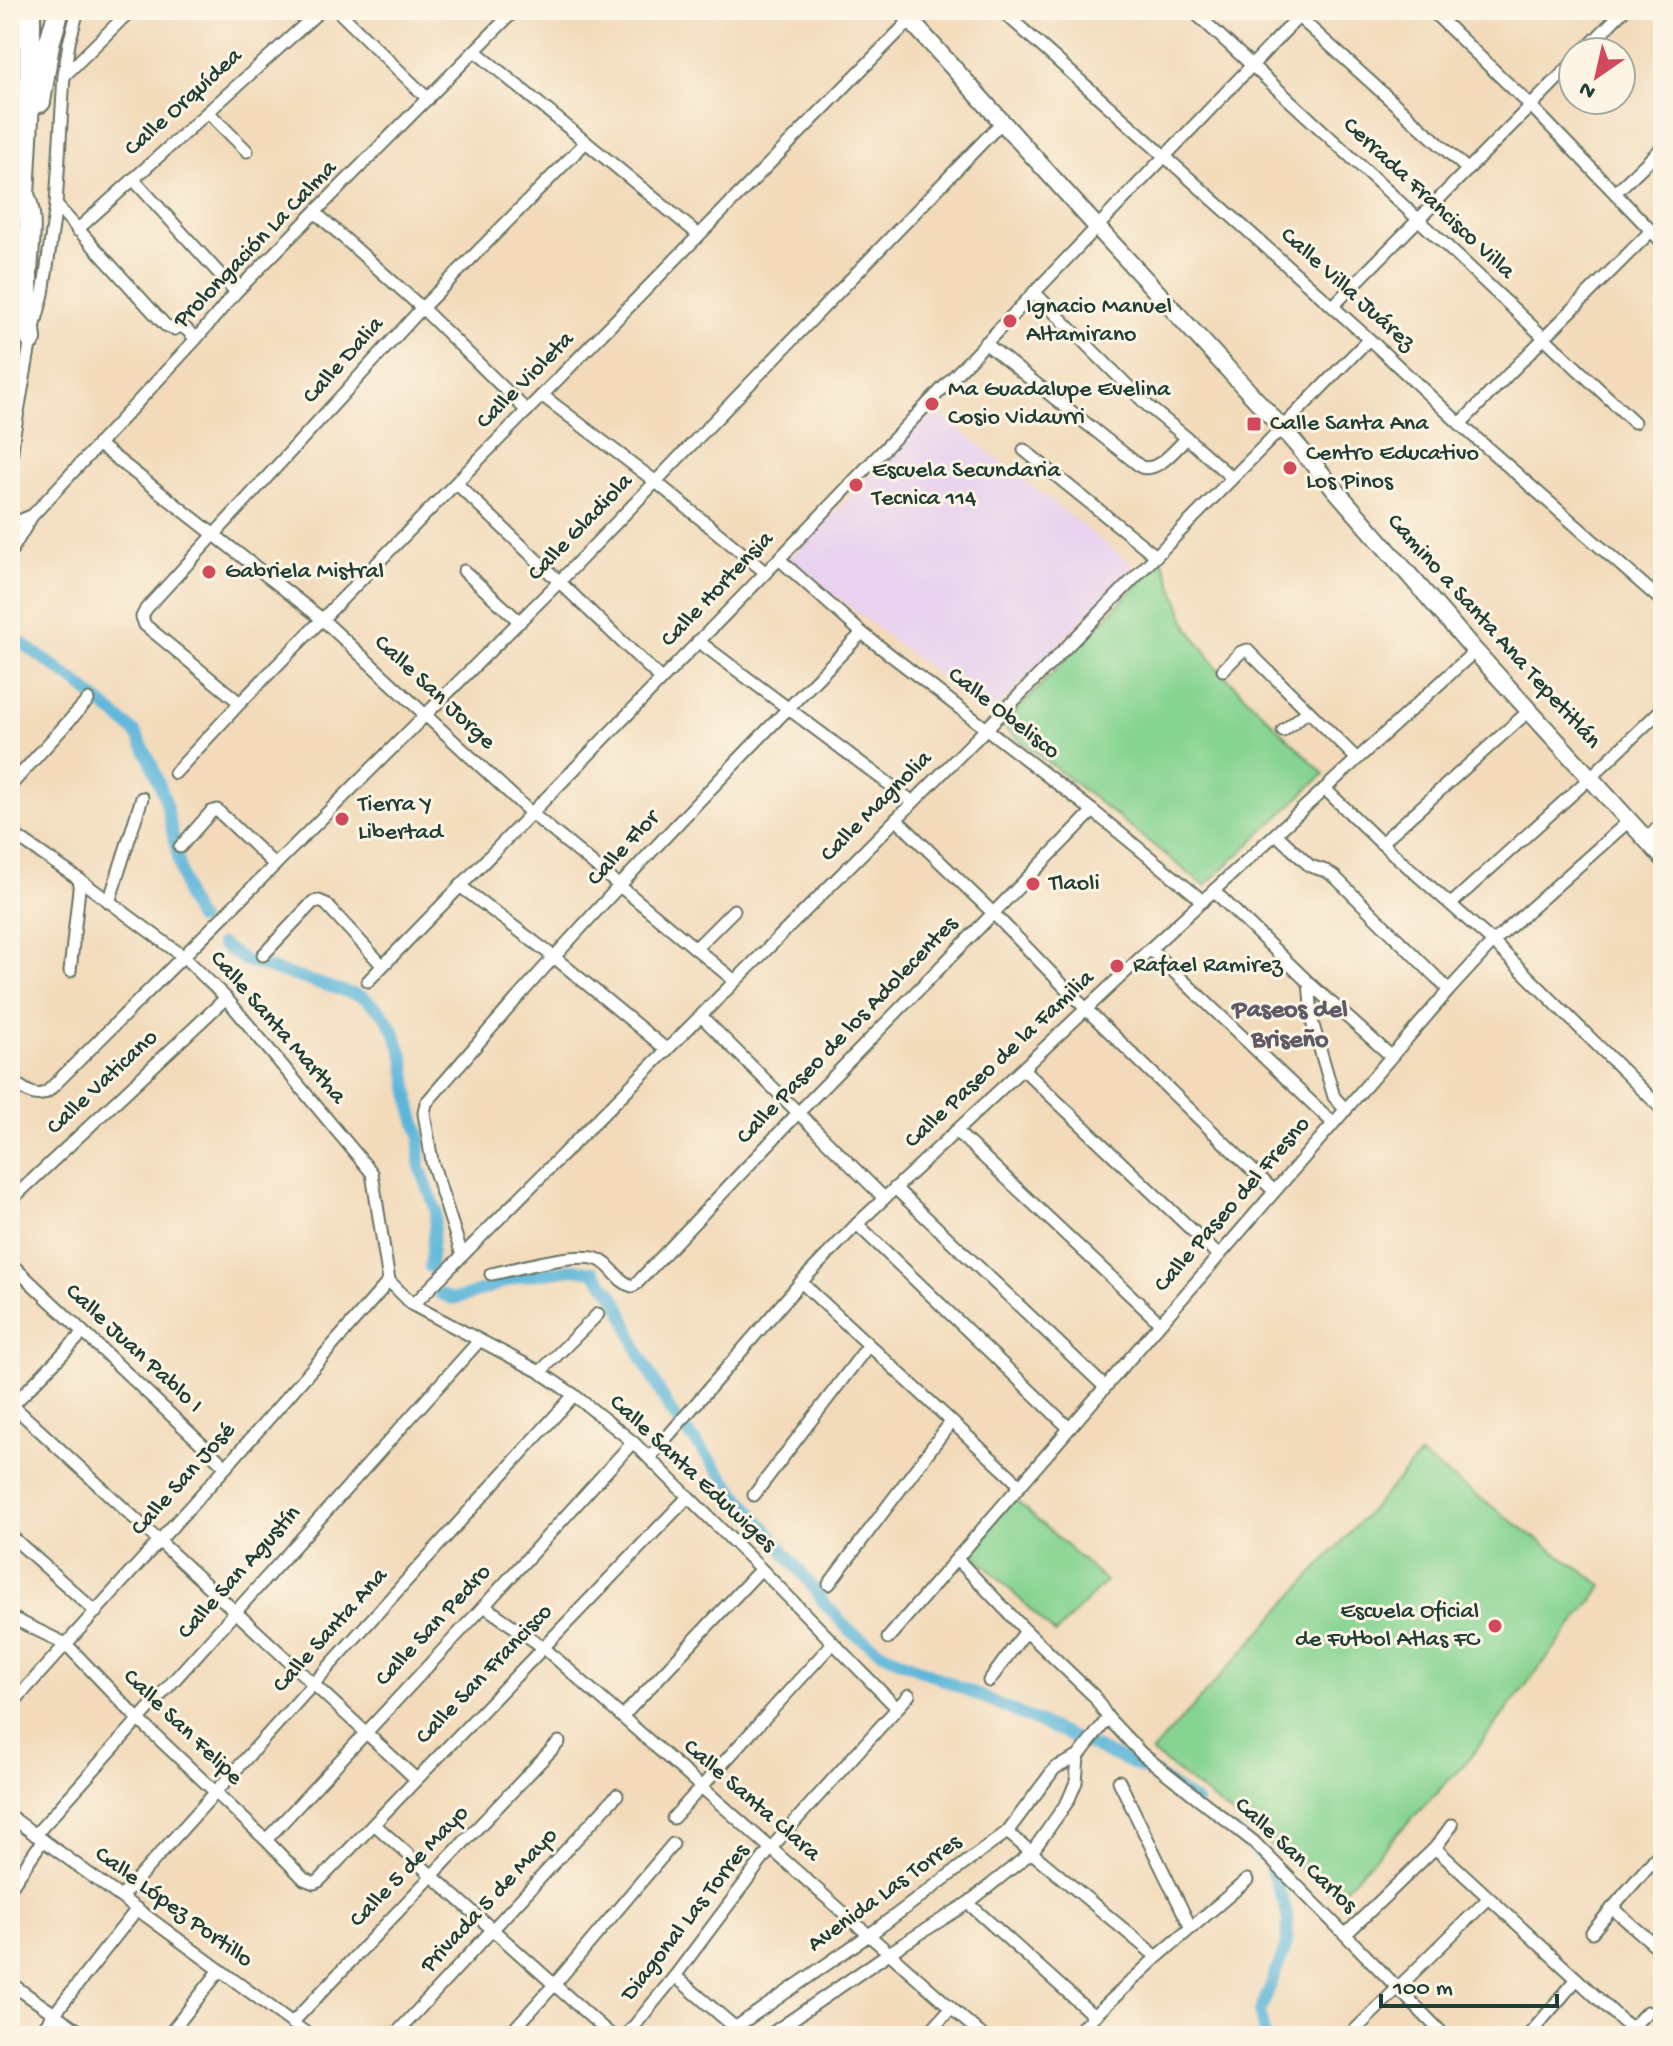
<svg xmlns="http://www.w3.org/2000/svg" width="1673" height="2046" font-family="'Gochi Hand',sans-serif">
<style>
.built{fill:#e8d2ef}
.green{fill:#87d492;stroke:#538863;stroke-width:2}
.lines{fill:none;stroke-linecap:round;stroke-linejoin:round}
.canal{stroke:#5cb5d9;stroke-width:12}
.street-casing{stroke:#697463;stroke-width:15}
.secondary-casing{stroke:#697463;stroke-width:20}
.highway-casing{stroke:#697463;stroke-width:24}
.street{stroke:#fff;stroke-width:11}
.secondary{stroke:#fff;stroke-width:16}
.highway{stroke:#fff;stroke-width:20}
.poi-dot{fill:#d1495b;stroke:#fcf5e5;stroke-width:3}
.labels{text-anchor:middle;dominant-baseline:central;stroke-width:6;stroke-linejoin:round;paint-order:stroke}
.street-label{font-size:24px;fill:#1f3d34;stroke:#fcf5e5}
.poi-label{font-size:24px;fill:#1f3d34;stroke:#fcf5e5;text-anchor:start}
.neighbourhood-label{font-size:26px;font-weight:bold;fill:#5e5a67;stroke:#fcf5e5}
</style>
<rect width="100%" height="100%" fill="#fcf5e5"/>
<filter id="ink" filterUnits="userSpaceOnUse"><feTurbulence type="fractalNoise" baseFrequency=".0125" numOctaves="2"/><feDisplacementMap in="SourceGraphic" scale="16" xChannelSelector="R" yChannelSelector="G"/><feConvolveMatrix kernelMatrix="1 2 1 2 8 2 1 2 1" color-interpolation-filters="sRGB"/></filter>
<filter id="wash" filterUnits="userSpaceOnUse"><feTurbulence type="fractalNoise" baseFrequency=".006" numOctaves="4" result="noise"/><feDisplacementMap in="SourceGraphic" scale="32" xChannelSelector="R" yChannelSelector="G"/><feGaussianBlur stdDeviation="1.8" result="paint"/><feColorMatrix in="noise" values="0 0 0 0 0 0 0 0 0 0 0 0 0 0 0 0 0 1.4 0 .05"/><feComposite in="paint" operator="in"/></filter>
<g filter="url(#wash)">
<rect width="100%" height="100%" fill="#f2daba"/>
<!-- built -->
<polygon class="built" points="935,410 1133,565 990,716 789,559"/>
<!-- green -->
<g class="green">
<polygon points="1162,559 1189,628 1217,668 1324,774 1205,886 1002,726"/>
<polygon points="1420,1455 1603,1586 1467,1761 1337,1897 1152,1752"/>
<polygon points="1014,1499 1106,1581 1055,1634 970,1550"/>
</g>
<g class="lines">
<!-- canal -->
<g class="canal">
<polyline points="12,636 76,682 135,732 150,760 165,799 187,899 199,920"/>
<polyline points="221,944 245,961 363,997 382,1012 394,1031 404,1058 411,1107 420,1136 420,1167 436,1210 430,1267"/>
<polyline points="440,1294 453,1299 469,1295 518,1277 573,1269 594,1272 610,1290 621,1308 638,1351 671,1412 809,1582 824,1603 850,1631 883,1653 1155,1774 1197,1803"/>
<polyline points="1233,1832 1267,1860 1284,1903 1288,1921 1287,1944 1260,2012 1264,2036"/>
</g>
</g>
</g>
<g filter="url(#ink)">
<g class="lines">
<defs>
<g id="street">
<polyline points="337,10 428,99"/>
<polyline points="1001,10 1369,339 1460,424 1663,602"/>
<polyline points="1192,10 1419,220 1634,422"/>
<polyline points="1291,10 1468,170"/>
<polyline points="1431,10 1531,106 1663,243"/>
<polyline points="475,51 699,235"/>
<polyline points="1583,52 1624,10"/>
<polyline points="65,75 131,10"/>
<polyline points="208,112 247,151"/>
<polyline points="133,179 236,292"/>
<polyline points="1615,193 1663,147"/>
<polyline points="56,205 165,325 174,329 180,326 186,329 196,339"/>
<polyline points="316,213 422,308 527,411"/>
<polyline points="77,230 321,10"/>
<polyline points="1034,292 1148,406 1187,438 1232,478"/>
<polyline points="1333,306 1573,63"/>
<path d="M 985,343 L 1141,467 C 1159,472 1175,449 1187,438"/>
<polyline points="543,396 656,482 765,572"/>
<polyline points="1460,424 1544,338 1651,231"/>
<polyline points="98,444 322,619 531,813 735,981"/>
<polyline points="1024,450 1156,556"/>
<polyline points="10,468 14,434 31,339 43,294 56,205 64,75 69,43 78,10"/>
<polyline points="456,483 661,679"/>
<polyline points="10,521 19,521 31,516"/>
<polyline points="10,553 32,516 196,339 236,292 515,10"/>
<polyline points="779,559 862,633 1093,811 1203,901"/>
<polyline points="464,571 520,622"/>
<polyline points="698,641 913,802"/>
<polyline points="1223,670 1241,652 1247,650 1357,759"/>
<polyline points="240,703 145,625 142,617 146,609 422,308 586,142"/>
<polyline points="1283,731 1308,711"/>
<polyline points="175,773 240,703 920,10"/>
<polyline points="10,786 88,700"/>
<polyline points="1325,789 1381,843 1493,942 1663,1110"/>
<polyline points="896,819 993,913 1087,1010 1274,1191"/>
<polyline points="10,832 80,880 184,957 226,998 372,1173 389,1281"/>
<polyline points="1276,834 1310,866 1326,871 1335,877 1449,990"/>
<polyline points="1647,839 1663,822"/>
<polyline points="1381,843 1530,710"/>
<polyline points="180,847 211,812 217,810 275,865"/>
<polyline points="460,886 554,957 667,1050"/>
<polyline points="1214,891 1309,983 1391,1056"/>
<polyline points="109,902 142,798"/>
<polyline points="1451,904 1591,777 1663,708"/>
<polyline points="696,948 734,910"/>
<polyline points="1150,949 1333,1123"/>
<polyline points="263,955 313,902 319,901 326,904 382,965"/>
<polyline points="70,971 80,880"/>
<polyline points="368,981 779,559 1305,10"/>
<polyline points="1309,983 1313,1025 1334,1097 1346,1110"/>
<polyline points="701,1016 884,1198"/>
<polyline points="1023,1069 1218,1255"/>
<path d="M 10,1080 C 22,1087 35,1101 48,1091 L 559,582 L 1002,122"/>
<polyline points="956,1131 1160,1323"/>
<polyline points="895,1188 1105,1387"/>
<polyline points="10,1201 226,998"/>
<polyline points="857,1224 1069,1428"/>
<path d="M 462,1255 L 432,1162 L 424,1113 L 426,1103 C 469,1054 511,1004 555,956 C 655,846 758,738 862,633"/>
<polyline points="10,1263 226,1467"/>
<path d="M 491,1274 C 517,1269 573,1252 597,1259 C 612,1264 617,1282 632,1286 L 636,1284 L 798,1113 L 1093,811"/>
<polyline points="389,1281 413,1305 540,1372 574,1395 633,1442 761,1569 897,1708"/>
<polyline points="801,1282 1020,1485"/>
<polyline points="413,1305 987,728 1369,339"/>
<polyline points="540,1372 598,1314"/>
<polyline points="10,1403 416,1779"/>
<polyline points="11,1407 83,1333"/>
<polyline points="649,1458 801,1282 857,1224 1150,949 1475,651"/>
<polyline points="754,1495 868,1346"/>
<polyline points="10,1535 96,1612"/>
<polyline points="829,1584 951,1422"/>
<polyline points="484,1606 543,1647 983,2036"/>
<polyline points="10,1617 66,1644 138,1719 266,1840 304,1879 314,1883 319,1881 688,1497"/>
<polyline points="888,1638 1449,990 1493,942 1630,820"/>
<polyline points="989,1681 1026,1631"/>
<polyline points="10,1706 226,1467 389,1281"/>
<polyline points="622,1717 761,1569"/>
<polyline points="1108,1718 1142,1754 1254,1842 1445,2036"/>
<polyline points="1119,1781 1191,1928"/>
<polyline points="10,1816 310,2036"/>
<polyline points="673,1818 833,1643"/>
<polyline points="374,1824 612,2036"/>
<polyline points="1007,1832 1157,1957"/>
<polyline points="35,1835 479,1341"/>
<polyline points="266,1840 484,1606 633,1442"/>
<polyline points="1435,1848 1631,2029"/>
<polyline points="10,1888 43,1840"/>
<polyline points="121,1897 574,1395"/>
<polyline points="968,1903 1094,2016"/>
<polyline points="1612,1908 1663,1952"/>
<polyline points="1592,1932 1663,1849"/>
<polyline points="1346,1934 1435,1848 1452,1825"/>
<polyline points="675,1976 745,2036"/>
<polyline points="10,1983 86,2036"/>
<polyline points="292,2023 559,1742"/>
<polyline points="37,2036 137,1909"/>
<polyline points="168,2036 220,1970"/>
<polyline points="394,2036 617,1795"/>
<polyline points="508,2036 554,1985 673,1844"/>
<polyline points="626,2036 675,1976 771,1848 909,1695"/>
<polyline points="723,2036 869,1935 1007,1832 1055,1768 1078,1757 1108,1718 1094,1696 1026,1631 957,1559"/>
<polyline points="768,2036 889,1953 968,1903 1032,1852 1068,1801 1076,1782 1078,1757"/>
<polyline points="926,2036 951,2008"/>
<polyline points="1073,2036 1157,1957 1247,1880"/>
<polyline points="1349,2036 1489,1898"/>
<polyline points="1528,2036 1577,1979"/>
<polyline points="1624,2036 1647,2012"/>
</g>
<polyline id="secondary" points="901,10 1097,227 1282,428 1475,651 1663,858"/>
<g id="highway">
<path d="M 30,10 L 30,82 L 24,195 C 35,219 27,251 27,277 C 27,298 29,318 31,339"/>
<polyline points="40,102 49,44 59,10"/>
<polyline points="10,303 15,252"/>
</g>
</defs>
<!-- street casing -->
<use href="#street" class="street-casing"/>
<!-- secondary casing -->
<use href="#secondary" class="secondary-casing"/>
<!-- highway casing -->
<use href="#highway" class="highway-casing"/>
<!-- street -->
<use href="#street" class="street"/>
<!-- secondary -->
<use href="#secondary" class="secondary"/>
<!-- highway -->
<use href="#highway" class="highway"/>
</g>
</g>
<!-- markers -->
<g class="poi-dot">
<circle cx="1010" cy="321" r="8"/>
<circle cx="932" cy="404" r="8"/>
<rect x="1246" y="416" width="16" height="16" rx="4"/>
<circle cx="1290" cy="468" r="8"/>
<circle cx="856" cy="485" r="8"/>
<circle cx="209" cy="572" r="8"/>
<circle cx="342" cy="819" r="8"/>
<circle cx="1033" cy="884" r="8"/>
<circle cx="1117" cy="966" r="8"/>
<circle cx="1495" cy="1626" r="8"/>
</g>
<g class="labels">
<!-- street labels -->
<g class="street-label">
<text transform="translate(184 103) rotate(-42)">Calle Orquídea</text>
<text transform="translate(1428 199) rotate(43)">Cerrada Francisco Villa</text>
<text transform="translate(256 245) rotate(-46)">Prolongación La Calma</text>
<text transform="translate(1347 290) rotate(42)">Calle Villa Juárez</text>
<text transform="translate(344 361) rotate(-48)">Calle Dalia</text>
<text transform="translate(526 381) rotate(-45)">Calle Violeta</text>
<text transform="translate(581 528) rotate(-46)">Calle Gladiola</text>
<text transform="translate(718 590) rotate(-46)">Calle Hortensia</text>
<text transform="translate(1493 632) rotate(48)">Camino a Santa Ana Tepetitlán</text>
<text transform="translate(434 693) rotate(43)">Calle San Jorge</text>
<text transform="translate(1003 714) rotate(38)">Calle Obelisco</text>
<text transform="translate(877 807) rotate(-45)">Calle Magnolia</text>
<text transform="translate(624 849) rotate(-47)">Calle Flor</text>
<text transform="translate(277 1028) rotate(49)">Calle Santa Martha</text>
<text transform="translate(848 1031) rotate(-46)">Calle Paseo de los Adolecentes</text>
<text transform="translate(1000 1060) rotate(-43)">Calle Paseo de la Familia</text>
<text transform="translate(103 1083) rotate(-43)">Calle Vaticano</text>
<text transform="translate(1233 1205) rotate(-49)">Calle Paseo del Fresno</text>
<text transform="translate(133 1349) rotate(43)">Calle Juan Pablo I</text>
<text transform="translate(692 1474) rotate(43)">Calle Santa Eduwiges</text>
<text transform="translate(184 1480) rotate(-48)">Calle San José</text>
<text transform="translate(240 1573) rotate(-48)">Calle San Agustín</text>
<text transform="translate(434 1626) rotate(-47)">Calle San Pedro</text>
<text transform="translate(331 1631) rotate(-48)">Calle Santa Ana</text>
<text transform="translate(485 1675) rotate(-46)">Calle San Francisco</text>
<text transform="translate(182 1728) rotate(44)">Calle San Felipe</text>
<text transform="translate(751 1801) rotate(41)">Calle Santa Clara</text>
<text transform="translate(1295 1856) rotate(43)">Calle San Carlos</text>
<text transform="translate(410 1867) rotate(-46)">Calle 5 de Mayo</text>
<text transform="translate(885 1894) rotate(-36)">Avenida Las Torres</text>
<text transform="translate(490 1901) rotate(-47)">Privada 5 de Mayo</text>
<text transform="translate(173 1908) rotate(36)">Calle López Portillo</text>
<text transform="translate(686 1923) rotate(-52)">Diagonal Las Torres</text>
</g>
<!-- poi labels -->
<g class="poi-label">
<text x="1026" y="307">Ignacio Manuel<tspan x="1026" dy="28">Altamirano</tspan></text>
<text x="948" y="390">Ma Guadalupe Evelina<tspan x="948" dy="28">Cosio Vidaurri</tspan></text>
<text x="1270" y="424">Calle Santa Ana</text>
<text x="1306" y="454">Centro Educativo<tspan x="1306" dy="28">Los Pinos</tspan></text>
<text x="872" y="471">Escuela Secundaria<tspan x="872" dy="28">Tecnica 114</tspan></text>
<text x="225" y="572">Gabriela Mistral</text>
<text x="358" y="805">Tierra Y<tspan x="358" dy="28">Libertad</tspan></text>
<text x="1049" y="884">Tlaoli</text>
<text x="1133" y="966">Rafael Ramirez</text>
<text x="1479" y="1612" text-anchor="end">Escuela Oficial<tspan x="1479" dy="28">de Futbol Atlas FC</tspan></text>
</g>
<!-- neighbourhood labels -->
<g class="neighbourhood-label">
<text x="1290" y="1011">Paseos del<tspan x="1290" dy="30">Briseño</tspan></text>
</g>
</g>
<!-- margin -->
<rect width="1673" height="2046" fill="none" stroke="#fcf5e5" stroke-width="40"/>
<!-- north arrow -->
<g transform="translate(1597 76) rotate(214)"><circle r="38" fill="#fcf5e5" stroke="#a4ab9e" stroke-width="2"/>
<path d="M0-6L14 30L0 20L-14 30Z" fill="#d1495b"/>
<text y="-12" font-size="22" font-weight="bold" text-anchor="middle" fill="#1f3d34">N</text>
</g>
<!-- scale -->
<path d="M1381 1994v12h176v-12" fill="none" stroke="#1f3d34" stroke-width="4"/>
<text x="1393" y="1994" font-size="24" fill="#1f3d34" stroke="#fcf5e5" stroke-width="6" paint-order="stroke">100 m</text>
</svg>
